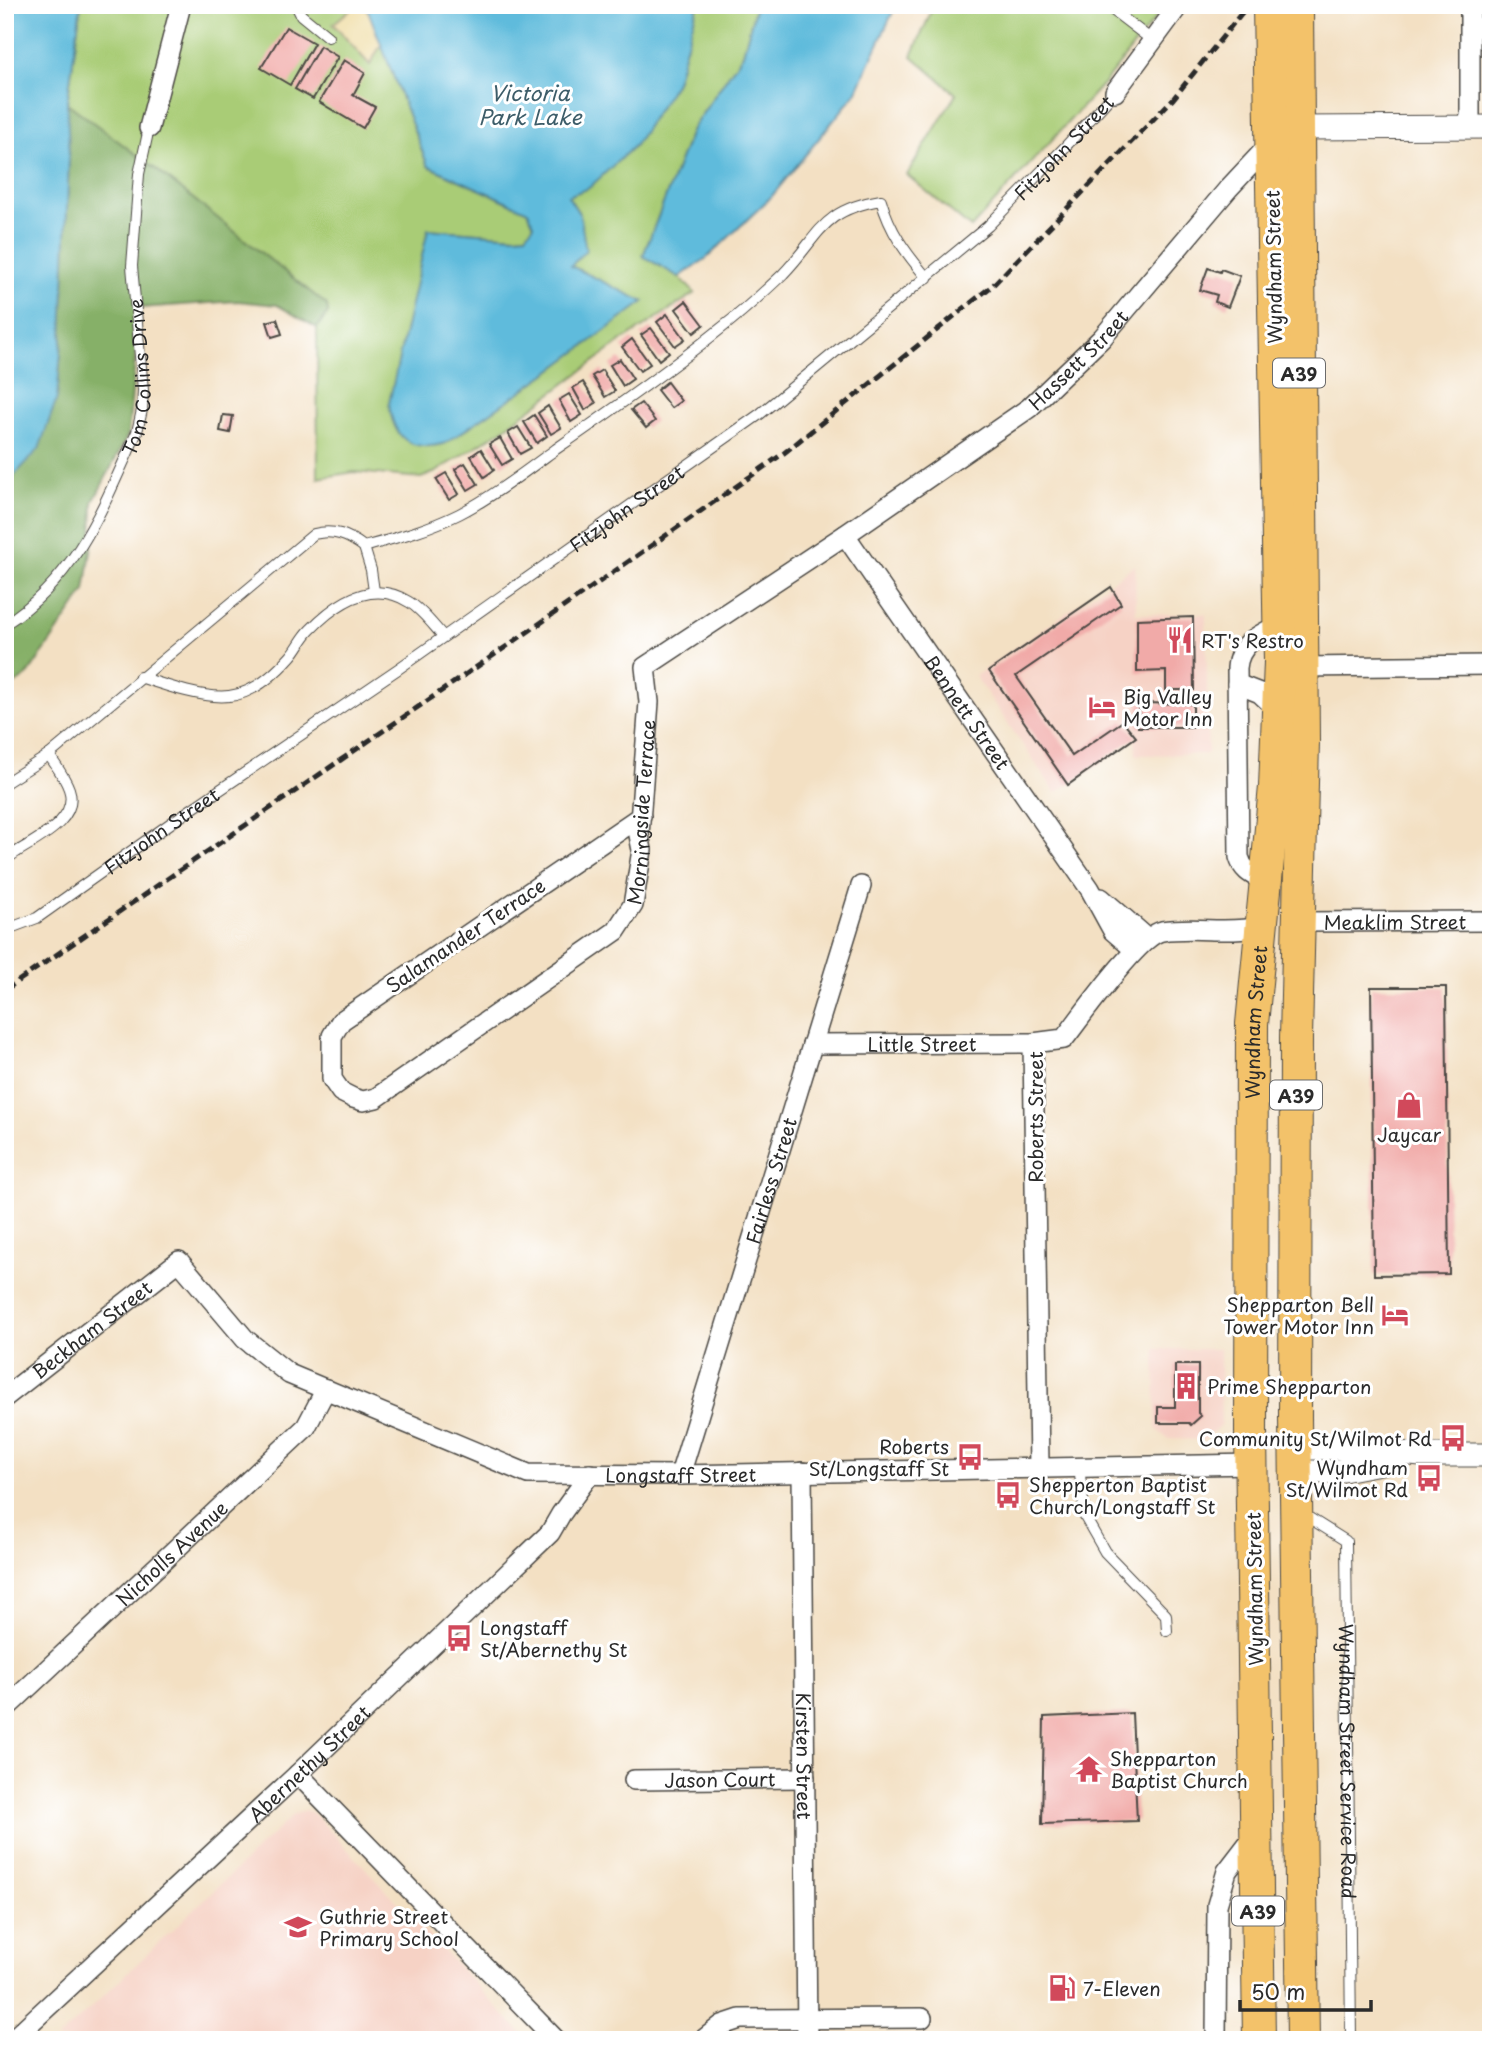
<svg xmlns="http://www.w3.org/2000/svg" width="1496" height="2045" font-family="'Playpen Sans',sans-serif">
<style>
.built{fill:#f6d2c5}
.green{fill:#a9cc76;stroke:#6a7c50;stroke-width:2}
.forest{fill:#86b067;stroke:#586e49;stroke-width:2}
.sand{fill:#eeda9e;stroke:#8c8264;stroke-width:2}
.water{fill:#5ebbdc;stroke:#447384;stroke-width:2}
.building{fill:#f1aaa8}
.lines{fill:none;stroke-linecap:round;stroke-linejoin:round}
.service-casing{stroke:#494642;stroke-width:12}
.minor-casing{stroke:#494642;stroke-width:22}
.tertiary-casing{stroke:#494642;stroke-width:25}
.trunk-casing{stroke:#494642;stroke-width:34}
.service{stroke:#fff;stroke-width:10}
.minor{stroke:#fff;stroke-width:19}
.tertiary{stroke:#fff;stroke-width:23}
.trunk{stroke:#f3c26a;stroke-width:32}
.rail{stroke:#2b2b2b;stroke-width:5;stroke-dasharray:10 5;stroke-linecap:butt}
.labels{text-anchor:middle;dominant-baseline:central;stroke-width:6;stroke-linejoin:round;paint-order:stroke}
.shield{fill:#fff;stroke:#6b6b6b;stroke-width:2}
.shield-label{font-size:18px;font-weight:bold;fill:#2b2b2b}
.street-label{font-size:19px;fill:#2b2b2b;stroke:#fff}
.poi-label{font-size:19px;fill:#2b2b2b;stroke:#fff;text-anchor:start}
.water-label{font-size:21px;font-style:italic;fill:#3d5d69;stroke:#fff}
</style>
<rect width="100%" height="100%" fill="#fff"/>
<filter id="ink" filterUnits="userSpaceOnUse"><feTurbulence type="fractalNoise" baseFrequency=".0143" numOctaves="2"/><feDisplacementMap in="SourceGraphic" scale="14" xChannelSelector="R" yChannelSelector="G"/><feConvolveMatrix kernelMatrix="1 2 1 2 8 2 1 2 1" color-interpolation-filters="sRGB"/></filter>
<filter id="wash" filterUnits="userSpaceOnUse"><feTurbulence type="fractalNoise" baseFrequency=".00686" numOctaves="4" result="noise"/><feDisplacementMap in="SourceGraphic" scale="28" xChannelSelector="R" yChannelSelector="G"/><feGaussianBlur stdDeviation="1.57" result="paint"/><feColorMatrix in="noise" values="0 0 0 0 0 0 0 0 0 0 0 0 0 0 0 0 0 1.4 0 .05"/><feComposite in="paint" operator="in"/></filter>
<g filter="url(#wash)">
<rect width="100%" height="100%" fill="#f3e0c3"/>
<!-- built -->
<g class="built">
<polygon points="1135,565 1136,614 1206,614 1208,754 1136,755 1135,738 1056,793 975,676"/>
<polygon points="1155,1349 1220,1349 1221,1424 1204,1440 1168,1439 1156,1429"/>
<polygon points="305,1810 313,1813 528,2040 57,2040 293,1815"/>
</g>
<!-- green -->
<g class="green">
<polygon points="81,5 366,5 428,166 528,211 534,225 526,235 515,236 429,229 446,443 549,372 643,302 571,266 580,215 568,196 676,82 698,5 756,5 743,54 692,129 643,256 679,277 695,293 622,341 505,428 436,472 421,478 354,472 318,478 317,328 328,313 67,103"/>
<polygon points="934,5 1166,5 1104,83 971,228 907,175 956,94 912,56"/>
</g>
<!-- forest -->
<polygon class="forest" points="67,103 157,170 327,305 328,313 317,328 277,305 237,301 140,308 128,435 93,502 92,544 85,591 27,676 5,691 5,479 11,479 57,398 62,340 69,157"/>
<!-- sand -->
<polygon class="sand" points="356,5 360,5 379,18 396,40 379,48 370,65 333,24"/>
<!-- water -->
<g class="water">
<polygon points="5,5 81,5 67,103 69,157 62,340 57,398 39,449 11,479 5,479"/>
<path d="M 366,5 L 698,5 L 676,82 L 635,145 L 589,188 L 568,196 L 580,215 L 586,250 L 571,266 L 644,302 L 549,372 L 446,443 C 411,453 393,439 389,403 L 428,229 L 515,236 L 526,235 L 534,225 L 528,211 L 428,166 Z"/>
<polygon points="756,5 896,5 856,93 772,196 707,258 679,277 643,256 692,129 743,54"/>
</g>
<g id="blocks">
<!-- building -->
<g class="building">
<polygon points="286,27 314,43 290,85 261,68"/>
<polygon points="320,46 338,57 313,99 295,89"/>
<polygon points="344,60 365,73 353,95 375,107 363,128 319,102"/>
<polygon points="1208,268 1220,272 1221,269 1240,276 1228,307 1215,302 1217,295 1200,290"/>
<polygon points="686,301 704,325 694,333 676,309"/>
<polygon points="667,314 685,339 675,346 657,322"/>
<polygon points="277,319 282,334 272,337 267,322"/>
<polygon points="651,328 669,352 659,360 641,335"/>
<polygon points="632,339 650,364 640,371 622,347"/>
<polygon points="620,359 633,379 623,386 610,365"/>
<polygon points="602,370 615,391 605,397 592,376"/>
<polygon points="583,382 596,403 585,410 573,388"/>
<polygon points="667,382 681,401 671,408 657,390"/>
<polygon points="569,394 582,415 571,422 559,400"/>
<polygon points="641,403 655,421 646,428 631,410"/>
<polygon points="548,406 561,428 551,434 538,413"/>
<polygon points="223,415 233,416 230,433 220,431"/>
<polygon points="534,415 547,436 537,443 524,422"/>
<polygon points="518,427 531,448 520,454 508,433"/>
<polygon points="500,438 512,459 502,465 489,444"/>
<polygon points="481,449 494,470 484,477 471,456"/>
<polygon points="465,463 478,484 468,490 455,469"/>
<polygon points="446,473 459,494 449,500 436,479"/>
<polygon points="1111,587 1121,604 1016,676 1072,756 1123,721 1136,737 1068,785 989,671"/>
<polygon points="1193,617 1194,690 1166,690 1166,671 1137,672 1137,619"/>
<polygon points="1139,703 1193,704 1193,727 1138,727"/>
<polygon points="1371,987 1446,987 1449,1274 1374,1275"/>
<polygon points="1175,1365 1198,1365 1198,1413 1201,1416 1191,1425 1189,1423 1158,1423 1158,1407 1175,1407"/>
<polygon points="1132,1713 1137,1821 1042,1824 1044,1717"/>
</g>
</g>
</g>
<g filter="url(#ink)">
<use href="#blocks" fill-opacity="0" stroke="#494642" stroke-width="2"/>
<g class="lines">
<defs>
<g id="service">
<polyline points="296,5 301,15 328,37"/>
<polyline points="1106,5 1153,41"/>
<polyline points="364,547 371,570 374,591"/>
<path id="s1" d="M 5,624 C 77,578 103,507 137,432 L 142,410 L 143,390 L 132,266 L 139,174 L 149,128"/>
<path d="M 140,677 C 164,685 204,699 229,696 C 253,694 276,673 291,656 C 298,648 302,638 310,630 C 336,603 372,578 409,602 C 422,610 433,625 443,636"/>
<path d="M 5,783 L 49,755 L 314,534 C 334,529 348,535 364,547 C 396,538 429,529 459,514 C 492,497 526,471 556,449 C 611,411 667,372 719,330 C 741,313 763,293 783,274 C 820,236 820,210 881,200 C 890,232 906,253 927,278"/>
<path d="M 5,857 L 12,855 C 34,840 80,821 69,789 C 65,777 56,766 49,755"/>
<path id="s2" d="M 5,930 L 37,918 L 171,823 L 398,669 L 760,414 L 988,226 L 1065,147 L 1115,92"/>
<polyline points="1079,1467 1085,1517 1105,1552 1166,1615 1167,1631"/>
<path id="s3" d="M 1303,1514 L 1346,1541 L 1351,2040"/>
</g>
<g id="minor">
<polyline points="1470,5 1470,127"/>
<polyline points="1115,92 1179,5"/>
<polyline points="149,128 181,5"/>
<path id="s4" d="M 845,535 L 1090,889 L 1113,931 L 1135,950"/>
<polyline points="1301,667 1491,665"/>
<polyline points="1237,684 1260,693 1278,710"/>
<path id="s5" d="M 641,816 L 341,1021 L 332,1036 L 332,1079 L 341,1092 L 353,1098 L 363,1101 L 376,1098 L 616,931 L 633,905 L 642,850 L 639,835 L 649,702 L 645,667 L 845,535 L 1029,408 L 1102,338 L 1228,189 L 1271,143"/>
<path d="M 1266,882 C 1253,875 1243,872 1239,857 L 1237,668 C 1239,643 1259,635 1279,625"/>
<polyline points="1101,898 1147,938"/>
<path id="s6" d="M 1299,922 L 1491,921"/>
<path id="s7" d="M 812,1044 L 1033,1043"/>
<path id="s8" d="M 5,1397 L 179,1261 L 245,1339 L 289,1374 L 528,1474 L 680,1475 L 1252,1464"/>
<path d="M 1039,1467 L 1033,1043 L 1064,1039 C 1082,1016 1138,936 1162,931 C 1195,926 1228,934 1260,927"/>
<path id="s9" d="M 802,1472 L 807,2040"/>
<path id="s10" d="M 680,1475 L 861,886"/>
<path id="s11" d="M 5,1709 L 306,1427 L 326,1389"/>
<polyline points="298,1774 556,2040"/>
<path id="s12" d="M 634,1780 L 805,1778"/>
<path id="s13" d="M 12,2040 L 298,1774 L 550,1533 L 561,1514 L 590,1474"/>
<polyline points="703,2040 722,2025 740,2019 922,2018"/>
<polyline points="1216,2040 1217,1905 1227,1871 1257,1832"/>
</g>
<g id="tertiary">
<polyline points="1298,128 1491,127"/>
<polyline points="1295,1448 1347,1448 1421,1455 1491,1455"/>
<polyline points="1295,1472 1333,1472 1396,1460"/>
</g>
<g id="trunk">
<polyline points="1297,5 1303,741 1296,1038 1295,1417 1303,2040"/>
<path id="s14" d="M 1259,2040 L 1251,1432 L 1252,1024 L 1275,787 L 1280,662 L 1269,5"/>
</g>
</defs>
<!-- service casing -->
<use href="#service" class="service-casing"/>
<!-- minor casing -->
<use href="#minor" class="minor-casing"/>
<!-- tertiary casing -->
<use href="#tertiary" class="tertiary-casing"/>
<!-- trunk casing -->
<use href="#trunk" class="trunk-casing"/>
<!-- service -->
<use href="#service" class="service"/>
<!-- minor -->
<use href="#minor" class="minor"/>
<!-- tertiary -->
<use href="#tertiary" class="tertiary"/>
<!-- trunk -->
<use href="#trunk" class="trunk"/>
<!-- rail -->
<polyline class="rail" points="5,990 529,631 784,453 993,285 1173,99 1248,5"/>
</g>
</g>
<!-- icons -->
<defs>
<symbol id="restaurant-bare" viewBox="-9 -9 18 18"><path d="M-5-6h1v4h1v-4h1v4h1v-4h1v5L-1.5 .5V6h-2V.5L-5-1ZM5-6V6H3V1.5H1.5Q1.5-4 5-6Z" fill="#d1495b" stroke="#fff" stroke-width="2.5" paint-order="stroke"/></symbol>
<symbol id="hotel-bare" viewBox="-9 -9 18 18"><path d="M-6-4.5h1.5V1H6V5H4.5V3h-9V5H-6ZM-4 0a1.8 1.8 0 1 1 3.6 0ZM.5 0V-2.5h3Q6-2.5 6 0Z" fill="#d1495b" stroke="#fff" stroke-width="2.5" paint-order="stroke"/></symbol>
<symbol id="shop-bare" viewBox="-9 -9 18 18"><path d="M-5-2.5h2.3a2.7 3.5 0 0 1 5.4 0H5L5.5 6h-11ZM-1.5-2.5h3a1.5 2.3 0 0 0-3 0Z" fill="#d1495b" stroke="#fff" stroke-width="2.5" paint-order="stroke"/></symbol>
<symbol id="building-bare" viewBox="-9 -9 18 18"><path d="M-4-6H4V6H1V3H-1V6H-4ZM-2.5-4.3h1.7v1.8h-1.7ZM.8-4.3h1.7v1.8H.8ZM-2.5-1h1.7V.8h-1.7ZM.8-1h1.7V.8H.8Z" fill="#d1495b" stroke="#fff" stroke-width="2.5" paint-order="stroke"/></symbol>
<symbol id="bus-bare" viewBox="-9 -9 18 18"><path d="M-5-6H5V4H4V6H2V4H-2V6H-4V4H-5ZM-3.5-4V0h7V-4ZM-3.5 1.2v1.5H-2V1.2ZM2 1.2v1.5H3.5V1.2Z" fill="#d1495b" stroke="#fff" stroke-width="2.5" paint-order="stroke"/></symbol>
<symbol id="temple-bare" viewBox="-9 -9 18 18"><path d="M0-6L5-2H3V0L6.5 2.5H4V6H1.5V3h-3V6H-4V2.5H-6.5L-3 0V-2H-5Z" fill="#d1495b" stroke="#fff" stroke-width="2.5" paint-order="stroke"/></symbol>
<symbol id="school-bare" viewBox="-9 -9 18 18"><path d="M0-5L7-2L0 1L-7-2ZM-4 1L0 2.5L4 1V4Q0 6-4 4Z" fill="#d1495b" stroke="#fff" stroke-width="2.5" paint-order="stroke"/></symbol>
<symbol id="fuel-bare" viewBox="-9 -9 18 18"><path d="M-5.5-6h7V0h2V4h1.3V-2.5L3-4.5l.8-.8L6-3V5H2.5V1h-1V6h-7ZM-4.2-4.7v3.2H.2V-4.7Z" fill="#d1495b" stroke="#fff" stroke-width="2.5" paint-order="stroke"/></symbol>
</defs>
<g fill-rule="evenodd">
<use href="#restaurant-bare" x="1161" y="621" width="38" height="38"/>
<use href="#hotel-bare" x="1083" y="688" width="38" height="38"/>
<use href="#shop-bare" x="1390" y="1086" width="38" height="38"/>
<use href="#hotel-bare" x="1376" y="1296" width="38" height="38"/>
<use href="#building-bare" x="1167" y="1367" width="38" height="38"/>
<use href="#bus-bare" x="1434" y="1419" width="38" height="38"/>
<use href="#bus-bare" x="951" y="1438" width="38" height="38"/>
<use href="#bus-bare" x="1410" y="1459" width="38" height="38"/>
<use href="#bus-bare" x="989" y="1476" width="38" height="38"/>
<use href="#bus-bare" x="440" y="1619" width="38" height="38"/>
<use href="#temple-bare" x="1070" y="1750" width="38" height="38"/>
<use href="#school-bare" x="279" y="1908" width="38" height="38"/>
<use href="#fuel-bare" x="1043" y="1969" width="38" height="38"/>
</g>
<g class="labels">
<!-- shield labels -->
<g class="shield">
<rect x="1273" y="358.5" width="52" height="29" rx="5"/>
<rect x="1270" y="1080.5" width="52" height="29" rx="5"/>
<rect x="1232" y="1896.5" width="52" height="29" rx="5"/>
</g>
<g class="shield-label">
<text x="1299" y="373">A39</text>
<text x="1296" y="1095">A39</text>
<text x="1258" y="1911">A39</text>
</g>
<!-- street labels -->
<g class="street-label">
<text stroke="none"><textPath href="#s2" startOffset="1320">Fitzjohn Street</textPath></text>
<text transform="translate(1273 267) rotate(-91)">Wyndham Street</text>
<text stroke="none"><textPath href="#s5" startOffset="1572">Hassett Street</textPath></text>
<text stroke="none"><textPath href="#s1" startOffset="292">Tom Collins Drive</textPath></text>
<text stroke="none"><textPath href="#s2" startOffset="752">Fitzjohn Street</textPath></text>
<text stroke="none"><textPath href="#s4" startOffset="215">Bennett Street</textPath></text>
<text stroke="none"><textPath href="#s5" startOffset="894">Morningside Terrace</textPath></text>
<text stroke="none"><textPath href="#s2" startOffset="186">Fitzjohn Street</textPath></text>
<text stroke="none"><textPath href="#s6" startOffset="96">Meaklim Street</textPath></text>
<text transform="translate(465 935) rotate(-34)">Salamander Terrace</text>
<text stroke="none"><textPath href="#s14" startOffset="1018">Wyndham Street</textPath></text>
<text stroke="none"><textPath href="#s7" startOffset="110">Little Street</textPath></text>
<text transform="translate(1035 1117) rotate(-90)">Roberts Street</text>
<text stroke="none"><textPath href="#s10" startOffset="308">Fairless Street</textPath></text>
<text stroke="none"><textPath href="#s8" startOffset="110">Beckham Street</textPath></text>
<text stroke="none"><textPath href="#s8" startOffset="791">Longstaff Street</textPath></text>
<text stroke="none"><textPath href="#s11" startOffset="228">Nicholls Avenue</textPath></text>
<text transform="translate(1254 1589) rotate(-91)">Wyndham Street</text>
<text stroke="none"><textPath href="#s9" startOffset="284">Kirsten Street</textPath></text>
<text stroke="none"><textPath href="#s3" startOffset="271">Wyndham Street Service Road</textPath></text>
<text stroke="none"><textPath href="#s13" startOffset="406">Abernethy Street</textPath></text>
<text stroke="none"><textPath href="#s12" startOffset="86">Jason Court</textPath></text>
</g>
<!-- poi labels -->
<g class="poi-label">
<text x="1201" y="640">RT's Restro</text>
<text x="1123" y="696">Big Valley<tspan x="1123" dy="22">Motor Inn</tspan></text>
<text x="1409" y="1134" text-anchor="middle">Jaycar</text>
<text x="1374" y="1304" text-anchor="end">Shepparton Bell<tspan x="1374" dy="22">Tower Motor Inn</tspan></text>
<text x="1207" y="1386">Prime Shepparton</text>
<text x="1432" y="1438" text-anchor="end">Community St/Wilmot Rd</text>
<text x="949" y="1446" text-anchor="end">Roberts<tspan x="949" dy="22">St/Longstaff St</tspan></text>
<text x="1408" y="1467" text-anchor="end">Wyndham<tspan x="1408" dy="22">St/Wilmot Rd</tspan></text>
<text x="1029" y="1484">Shepperton Baptist<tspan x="1029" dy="22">Church/Longstaff St</tspan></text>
<text x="480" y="1627">Longstaff<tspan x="480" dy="22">St/Abernethy St</tspan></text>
<text x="1110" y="1758">Shepparton<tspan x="1110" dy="22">Baptist Church</tspan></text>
<text x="319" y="1916">Guthrie Street<tspan x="319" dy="22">Primary School</tspan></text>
<text x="1083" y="1988">7-Eleven</text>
</g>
<!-- water labels -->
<g class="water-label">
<text x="530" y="92">Victoria<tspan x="530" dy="24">Park Lake</tspan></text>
</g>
</g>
<!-- margin -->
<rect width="1496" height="2045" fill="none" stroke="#fff" stroke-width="28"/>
<!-- scale -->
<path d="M1240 2000v10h131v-10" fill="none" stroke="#2b2b2b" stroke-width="3.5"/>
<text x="1251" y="2000" font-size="21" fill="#2b2b2b" stroke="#ffffff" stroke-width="5" paint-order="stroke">50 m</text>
</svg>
